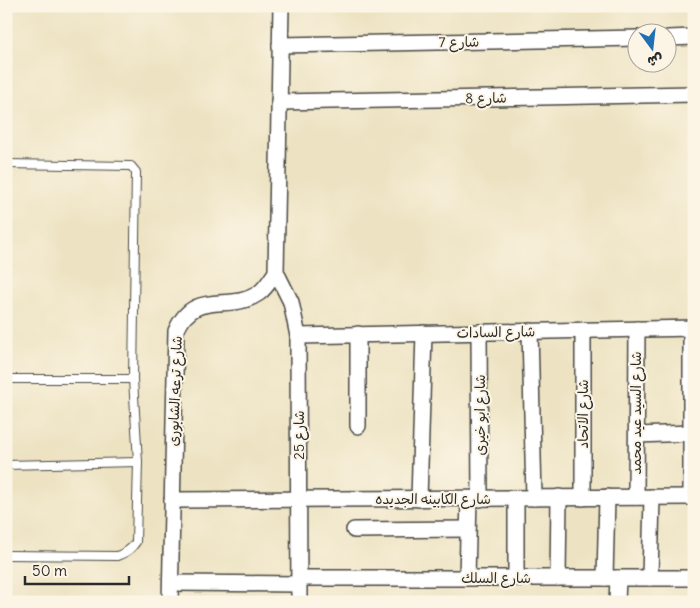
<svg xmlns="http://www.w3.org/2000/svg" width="700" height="608" font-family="Delius,'Playpen Sans Arabic',sans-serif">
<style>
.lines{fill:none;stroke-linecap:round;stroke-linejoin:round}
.service-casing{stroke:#484742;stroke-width:10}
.minor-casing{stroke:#484742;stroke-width:18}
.service{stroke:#fff;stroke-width:8}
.minor{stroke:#fff;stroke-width:15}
.labels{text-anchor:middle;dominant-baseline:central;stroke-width:4;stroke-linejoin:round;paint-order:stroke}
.street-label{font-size:14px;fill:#2b2b2b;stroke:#fcf5e5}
</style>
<rect width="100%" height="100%" fill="#fcf5e5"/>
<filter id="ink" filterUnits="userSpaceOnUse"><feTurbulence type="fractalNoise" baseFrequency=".02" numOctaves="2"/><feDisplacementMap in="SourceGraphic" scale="10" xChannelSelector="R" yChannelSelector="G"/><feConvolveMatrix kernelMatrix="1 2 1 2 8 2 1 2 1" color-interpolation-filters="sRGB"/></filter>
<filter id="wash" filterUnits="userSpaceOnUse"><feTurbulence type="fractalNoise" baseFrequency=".0096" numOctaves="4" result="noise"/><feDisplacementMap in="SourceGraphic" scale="20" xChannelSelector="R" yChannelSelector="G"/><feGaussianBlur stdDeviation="1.12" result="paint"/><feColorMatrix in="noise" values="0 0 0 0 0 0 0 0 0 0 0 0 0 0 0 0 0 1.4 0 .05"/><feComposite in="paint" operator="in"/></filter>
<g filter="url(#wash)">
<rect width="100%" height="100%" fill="#ede3c3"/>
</g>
<g filter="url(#ink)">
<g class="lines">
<defs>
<g id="service">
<path d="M 6,164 L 131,166 L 136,172 L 133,379 L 138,462 L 136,542 C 131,550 125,553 117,556 L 6,555"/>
<polyline points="6,379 133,379"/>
<polyline points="6,465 138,462"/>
</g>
<g id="minor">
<polyline points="668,38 694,37"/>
<polyline points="280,45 638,38"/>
<polyline points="279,102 694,94"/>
<polyline points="276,272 291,302 298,336 299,602"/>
<polyline points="691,328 691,497"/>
<polyline points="583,330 583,498"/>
<polyline points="530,331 534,498"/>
<polyline points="479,332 480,499"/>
<polyline points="298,336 694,328"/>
<polyline points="358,426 358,334"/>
<polyline points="637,435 691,433"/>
<polyline points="636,497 637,329"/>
<polyline points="419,499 424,333"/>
<polyline points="516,499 516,578"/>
<polyline points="172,500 694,497"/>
<polyline points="354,530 468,529"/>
<polyline points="467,577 469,499"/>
<polyline points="299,578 694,578"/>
<polyline points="558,578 559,497"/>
<polyline points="605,578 607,497"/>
<polyline points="650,578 652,497"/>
<polyline points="171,583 299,584"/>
<path d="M 170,602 L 176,331 C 195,287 229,314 259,293 C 266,288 271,279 276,272 L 281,6"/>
<polyline points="617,602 618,578"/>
</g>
</defs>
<!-- service casing -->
<use href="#service" class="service-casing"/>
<!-- minor casing -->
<use href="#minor" class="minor-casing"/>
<!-- service -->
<use href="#service" class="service"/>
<!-- minor -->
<use href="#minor" class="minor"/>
</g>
</g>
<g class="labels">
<!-- street labels -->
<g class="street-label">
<text transform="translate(459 42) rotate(-1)">شارع 7</text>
<text transform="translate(486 98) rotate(-1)">شارع 8</text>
<text transform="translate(496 332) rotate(-1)">شارع السادات</text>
<text transform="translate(175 391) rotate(-88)">شارع ترعه الشابورى</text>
<text transform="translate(636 413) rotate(-90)">شارع السيد عيد محمد</text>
<text transform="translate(583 414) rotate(-90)">شارع الاتحاد</text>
<text transform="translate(480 415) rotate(-90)">شارع ابو خيرى</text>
<text transform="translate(299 435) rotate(-90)">شارع 25</text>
<text x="433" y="499">شارع الكابينه الجديده</text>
<text x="496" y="578">شارع السلك</text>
</g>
</g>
<!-- margin -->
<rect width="700" height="608" fill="none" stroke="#fcf5e5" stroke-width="25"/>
<!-- north arrow -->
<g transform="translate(652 48) rotate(165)"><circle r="24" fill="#fcf5e5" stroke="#a8a49b"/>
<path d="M0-4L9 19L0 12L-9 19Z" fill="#1f6fb2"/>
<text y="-8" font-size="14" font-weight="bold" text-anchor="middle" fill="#2b2b2b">ش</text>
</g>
<!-- scale -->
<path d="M25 576v8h104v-8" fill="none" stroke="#2b2b2b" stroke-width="2.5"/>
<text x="32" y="576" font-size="15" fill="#2b2b2b" stroke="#fcf5e5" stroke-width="4" paint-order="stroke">50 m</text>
</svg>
